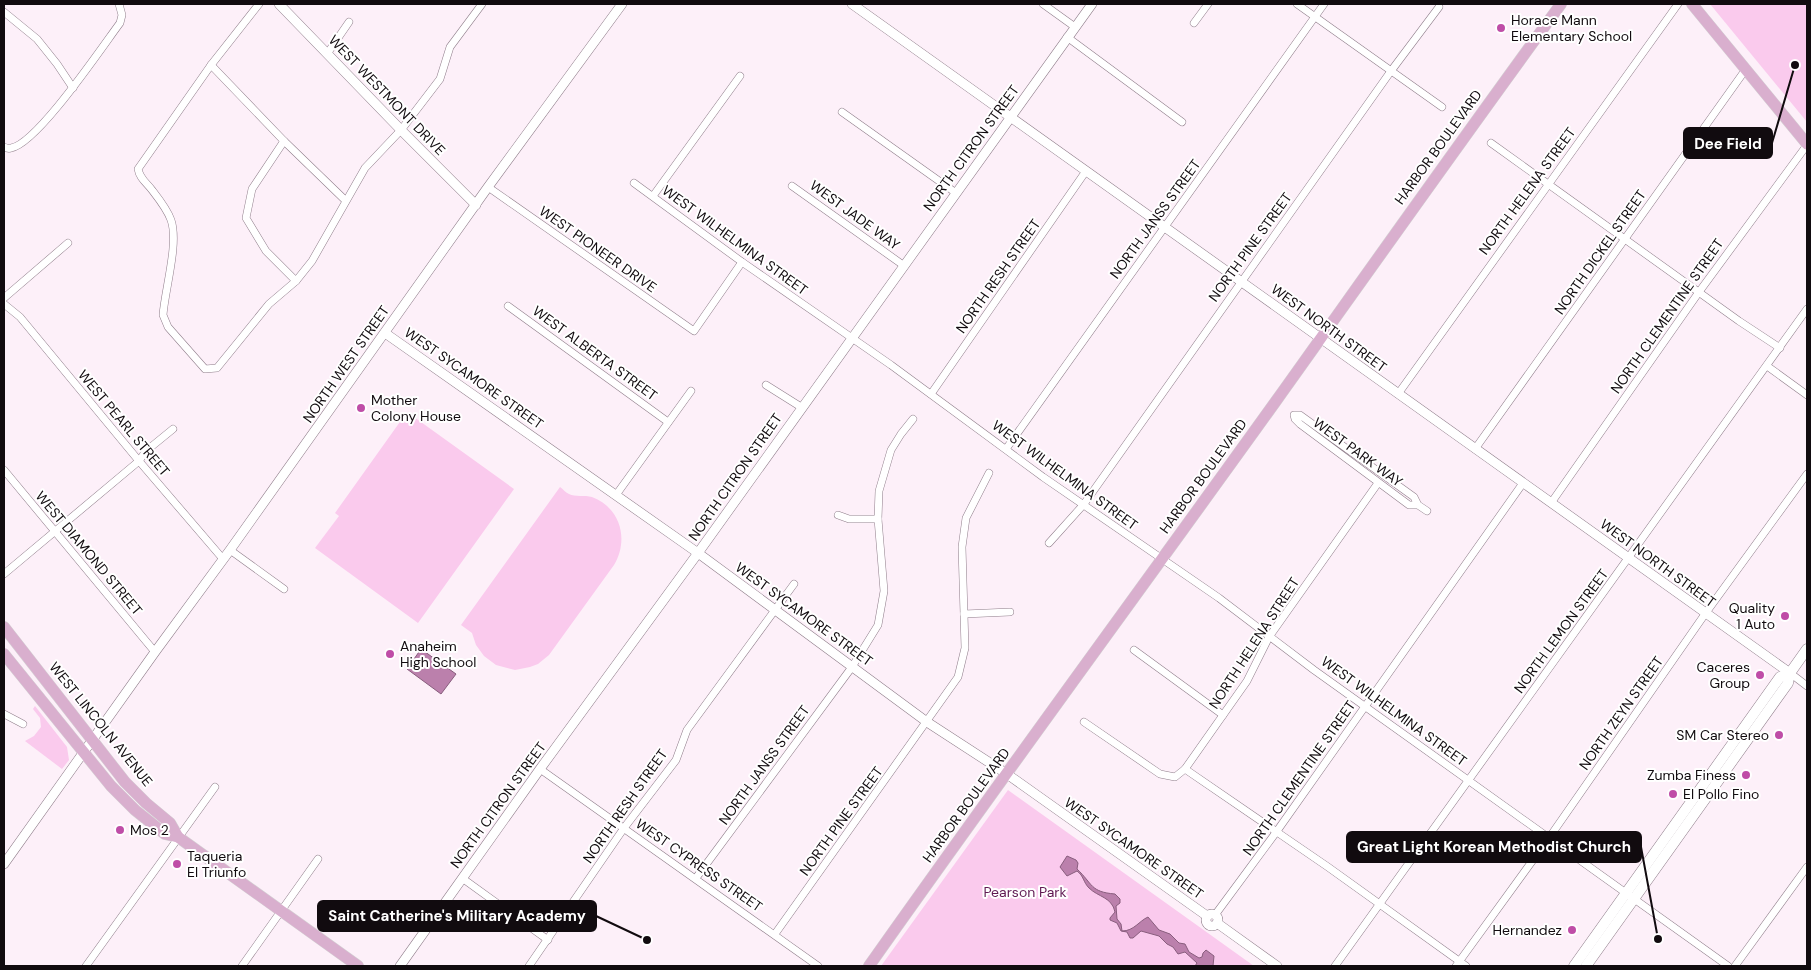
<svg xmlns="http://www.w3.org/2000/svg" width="1811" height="970" font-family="'DM Sans',sans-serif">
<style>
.green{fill:#facaed}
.water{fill:#bb80ac;stroke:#885d7d}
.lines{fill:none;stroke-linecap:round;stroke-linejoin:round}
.minor-casing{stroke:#8f7d8a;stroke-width:8}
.tertiary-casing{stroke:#8f7d8a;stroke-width:10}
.secondary-casing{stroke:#8f7d8a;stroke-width:11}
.primary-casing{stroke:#d4d3d4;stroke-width:12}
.minor{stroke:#fff;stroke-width:7}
.tertiary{stroke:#fff;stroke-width:9}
.secondary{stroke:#fff;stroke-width:10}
.primary{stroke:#d9afce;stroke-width:11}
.poi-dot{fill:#bf4da7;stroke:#fff;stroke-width:2}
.labels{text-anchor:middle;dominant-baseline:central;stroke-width:4;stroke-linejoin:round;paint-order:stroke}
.poi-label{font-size:14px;fill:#110b0f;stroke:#fff;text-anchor:start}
.street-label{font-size:14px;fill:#110b0f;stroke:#fff}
.park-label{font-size:14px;fill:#601a53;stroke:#fff}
.leader{fill:none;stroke:#110b0f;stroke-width:2}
.callout-dot{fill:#110b0f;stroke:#fff;stroke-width:2}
.callout{fill:#110b0f;stroke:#110b0f;stroke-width:2}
.callout-label{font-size:15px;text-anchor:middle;font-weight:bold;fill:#fff}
</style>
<rect width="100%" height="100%" fill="#fdf0f9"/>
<!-- green -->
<g class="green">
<polygon points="1710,4 1807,4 1807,122"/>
<polygon points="407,412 514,489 418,623 315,548 339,516 335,513"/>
<path d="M 560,487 C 563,489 566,493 569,494 C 575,497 585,495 592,497 C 621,508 629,540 614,565 L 549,655 L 538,664 L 530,667 L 515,670 L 496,665 L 484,656 L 476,645 L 472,633 L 461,625 Z"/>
<polygon points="35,706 67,747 69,760 62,769 25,741 34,736 41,727 40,718 33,709"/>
<polygon points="1008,790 1254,966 881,966"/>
</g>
<!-- water -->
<g class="water">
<polygon points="421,649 456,674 441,694 407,669"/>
<path d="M 1067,856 L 1076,860 L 1078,863 L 1077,869 C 1093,884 1090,892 1115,894 L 1120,899 L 1120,903 L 1116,906 L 1117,919 L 1121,924 L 1122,931 C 1134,931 1139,921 1148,917 L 1159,930 L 1170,934 L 1179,943 L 1185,944 L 1189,952 L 1199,958 L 1202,957 L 1203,953 L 1206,950 L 1214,956 L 1213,966 L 1195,966 L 1197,963 L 1185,952 L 1178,954 L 1173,947 L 1167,944 L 1159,936 L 1141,931 L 1133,938 L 1130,938 L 1127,932 L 1121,931 L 1117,923 L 1110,920 L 1110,918 L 1115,912 C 1112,897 1098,897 1089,888 C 1083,882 1084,876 1077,871 L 1067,876 L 1060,867 Z"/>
</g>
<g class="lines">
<defs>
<g id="minor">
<path d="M 259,4 L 211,65 L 138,169 C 140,179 146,182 152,190 C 159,199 167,209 171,220 C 179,243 165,289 163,315 L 168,327 L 205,369 L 217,368 L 269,304 L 296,281 L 312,261 L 365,168 L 401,130 L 440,79 L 450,47 L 482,4"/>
<polyline points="1043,4 1075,27"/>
<polyline points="1297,4 1442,107"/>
<polyline points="4,12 37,39 57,64 73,88"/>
<polyline points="1194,23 1208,4"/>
<polyline points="1067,37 1182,122"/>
<polyline points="327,54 349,22"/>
<polyline points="211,65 284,141 345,200"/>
<polyline points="842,112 956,193"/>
<polyline points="284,141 252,189 246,218 266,251 296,281"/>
<polyline points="1491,143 1739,321 1780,348"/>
<path d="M 4,147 C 6,148 9,149 11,148 C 37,144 102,47 120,23 L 122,15 L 119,4"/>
<polyline points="634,183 742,262 891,365 1043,477 1219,598 1314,670 1728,966"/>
<polyline points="792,186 903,265"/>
<polyline points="488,187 694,331 742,262"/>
<polyline points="653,196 740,76"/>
<polyline points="4,298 68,243"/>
<polyline points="4,304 20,317 139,461 223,559"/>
<polyline points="508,306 668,422"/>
<polyline points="1767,366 1807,395"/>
<polyline points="766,385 801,407"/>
<polyline points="931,394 1086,171"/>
<polyline points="1398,394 1678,4"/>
<polyline points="1006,449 1324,4"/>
<polyline points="1475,449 1746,69"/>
<polyline points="4,470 155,652"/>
<polyline points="616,495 691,391"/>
<polyline points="1551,503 1699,292 1807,145"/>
<polyline points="1418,505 1414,497 1300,415 1294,415 1295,419 1300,424 1409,505 1418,505 1427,511"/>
<polyline points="838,515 849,519 878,519"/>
<polyline points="1049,543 1084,504 1391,71 1439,7"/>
<polyline points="230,550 284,589"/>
<polyline points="4,574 139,461 146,451 173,429"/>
<polyline points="964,614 1010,612"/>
<polyline points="1134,650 1223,715"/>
<polyline points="1790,673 1807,686"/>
<polyline points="4,714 23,724"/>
<polyline points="1084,722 1160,774 1175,777 1185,769 1328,867 1466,966"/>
<polyline points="540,769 818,966"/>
<polyline points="1185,769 1247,681 1269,637 1378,483"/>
<polyline points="462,878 548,940"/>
<polyline points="696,878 852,667 878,625 884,591 878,519 879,491 891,450 901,434 913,419"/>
<polyline points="1215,915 1277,831 1523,483"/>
<polyline points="775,934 958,677 965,648 962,547 966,518 989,473"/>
<polyline points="86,966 215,787"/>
<polyline points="242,966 318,859"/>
<polyline points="529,966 624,828 676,760 687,730 794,584"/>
<polyline points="1335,966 1807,309"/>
<polyline points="1456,966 1549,838 1705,614 1807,474"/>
<polyline points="1735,966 1807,867"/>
</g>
<g id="tertiary">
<polyline points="279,4 401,130 476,205"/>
<polyline points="852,4 1790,673"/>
<polyline points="385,333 698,553 927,722 1007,774 1207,916"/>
<polyline points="4,864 155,652 230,550 488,187 622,4"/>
<circle cx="1212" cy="920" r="6"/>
<polyline points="1217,923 1277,966"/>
<polyline points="400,966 540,769 698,553 1092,4"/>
</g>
<g id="secondary">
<polyline points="1574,966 1780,677 1790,673"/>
<polyline points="1586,966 1788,683 1790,673 1807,649"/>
</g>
<g id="primary">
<polyline points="1692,4 1807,144"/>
<polyline points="4,627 125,782 146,803 170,823 178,837"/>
<polyline points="4,654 111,786 135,810 165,834 178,837 358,966"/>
<path d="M 869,966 C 1003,776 1141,589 1276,401 C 1371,268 1465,135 1561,4"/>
</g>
</defs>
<!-- minor casing -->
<use href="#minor" class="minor-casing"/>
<!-- tertiary casing -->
<use href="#tertiary" class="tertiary-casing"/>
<!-- secondary casing -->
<use href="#secondary" class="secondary-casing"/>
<!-- primary casing -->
<use href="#primary" class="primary-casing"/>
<!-- minor -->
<use href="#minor" class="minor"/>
<!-- tertiary -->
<use href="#tertiary" class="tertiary"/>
<!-- secondary -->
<use href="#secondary" class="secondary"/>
<!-- primary -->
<use href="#primary" class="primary"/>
</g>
<!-- markers -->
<g class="poi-dot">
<circle cx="1501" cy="28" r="5"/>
<circle cx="361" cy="408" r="5"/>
<circle cx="1785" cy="616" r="5"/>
<circle cx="390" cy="654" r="5"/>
<circle cx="1760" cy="675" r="5"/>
<circle cx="1779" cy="735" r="5"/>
<circle cx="1746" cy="775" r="5"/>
<circle cx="1673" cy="794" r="5"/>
<circle cx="120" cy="830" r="5"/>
<circle cx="177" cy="864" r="5"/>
<circle cx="1572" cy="930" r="5"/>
</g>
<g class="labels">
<!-- poi labels -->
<g class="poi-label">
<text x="1511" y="20">Horace Mann<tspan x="1511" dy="16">Elementary School</tspan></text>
<text x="371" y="400">Mother<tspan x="371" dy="16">Colony House</tspan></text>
<text x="1775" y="608" text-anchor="end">Quality<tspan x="1775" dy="16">1 Auto</tspan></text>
<text x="400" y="646">Anaheim<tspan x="400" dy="16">High School</tspan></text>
<text x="1750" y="667" text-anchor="end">Caceres<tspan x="1750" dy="16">Group</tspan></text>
<text x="1769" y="735" text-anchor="end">SM Car Stereo</text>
<text x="1736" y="775" text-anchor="end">Zumba Finess</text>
<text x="1683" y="794">El Pollo Fino</text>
<text x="130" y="830">Mos 2</text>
<text x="187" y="856">Taqueria<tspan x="187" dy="16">El Triunfo</tspan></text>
<text x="1562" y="930" text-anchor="end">Hernandez</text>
</g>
<!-- street labels -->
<g class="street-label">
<text transform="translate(387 95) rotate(46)">WEST WESTMONT DRIVE</text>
<text transform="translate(1438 147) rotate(-54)">HARBOR BOULEVARD</text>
<text transform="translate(971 148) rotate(-54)">NORTH CITRON STREET</text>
<text transform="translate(1527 191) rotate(-54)">NORTH HELENA STREET</text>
<text transform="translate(855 215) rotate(36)">WEST JADE WAY</text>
<text transform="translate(1155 219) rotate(-54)">NORTH JANSS STREET</text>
<text transform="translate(735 240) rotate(36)">WEST WILHELMINA STREET</text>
<text transform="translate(1250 247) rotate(-54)">NORTH PINE STREET</text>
<text transform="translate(598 249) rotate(35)">WEST PIONEER DRIVE</text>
<text transform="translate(1600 252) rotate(-55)">NORTH DICKEL STREET</text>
<text transform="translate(998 276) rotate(-55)">NORTH RESH STREET</text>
<text transform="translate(1667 316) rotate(-55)">NORTH CLEMENTINE STREET</text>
<text transform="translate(1329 328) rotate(36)">WEST NORTH STREET</text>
<text transform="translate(595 353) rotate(36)">WEST ALBERTA STREET</text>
<text transform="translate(346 364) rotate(-55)">NORTH WEST STREET</text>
<text transform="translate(474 378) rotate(35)">WEST SYCAMORE STREET</text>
<text transform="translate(124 423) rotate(50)">WEST PEARL STREET</text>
<text transform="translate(1358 452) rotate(36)">WEST PARK WAY</text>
<text transform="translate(1065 475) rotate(36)">WEST WILHELMINA STREET</text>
<text transform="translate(1203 476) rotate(-54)">HARBOR BOULEVARD</text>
<text transform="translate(735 477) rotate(-55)">NORTH CITRON STREET</text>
<text transform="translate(89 553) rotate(50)">WEST DIAMOND STREET</text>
<text transform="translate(1658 563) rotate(36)">WEST NORTH STREET</text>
<text transform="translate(804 614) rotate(36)">WEST SYCAMORE STREET</text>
<text transform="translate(1561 631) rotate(-54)">NORTH LEMON STREET</text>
<text transform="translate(1254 643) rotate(-57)">NORTH HELENA STREET</text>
<text transform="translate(1394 711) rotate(36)">WEST WILHELMINA STREET</text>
<text transform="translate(1621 713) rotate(-55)">NORTH ZEYN STREET</text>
<text transform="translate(101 724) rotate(51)">WEST LINCOLN AVENUE</text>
<text transform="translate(764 765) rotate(-54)">NORTH JANSS STREET</text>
<text transform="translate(1299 778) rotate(-55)">NORTH CLEMENTINE STREET</text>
<text transform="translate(498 805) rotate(-54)">NORTH CITRON STREET</text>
<text transform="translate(966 805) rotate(-54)">HARBOR BOULEVARD</text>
<text transform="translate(625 806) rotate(-55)">NORTH RESH STREET</text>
<text transform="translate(841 821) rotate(-54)">NORTH PINE STREET</text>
<text transform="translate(1134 848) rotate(35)">WEST SYCAMORE STREET</text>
<text transform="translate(699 865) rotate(35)">WEST CYPRESS STREET</text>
</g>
<!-- park labels -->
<g class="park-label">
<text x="1025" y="892">Pearson Park</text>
</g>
</g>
<!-- callouts -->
<path class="leader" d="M1795 65L1772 143M1658 939L1641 847M647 940L596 916"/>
<g class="callout-dot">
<circle cx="1795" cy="65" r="5"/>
<circle cx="1658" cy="939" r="5"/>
<circle cx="647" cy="940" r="5"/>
</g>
<g class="callout">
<rect x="1684" y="128" width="88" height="30" rx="5"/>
<rect x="1347" y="832" width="294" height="30" rx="5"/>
<rect x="318" y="901" width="278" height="30" rx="5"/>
</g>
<g class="callout-label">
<text x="1728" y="149">Dee Field</text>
<text x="1494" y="852">Great Light Korean Methodist Church</text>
<text x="457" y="921">Saint Catherine's Military Academy</text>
</g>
<!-- border -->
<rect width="1811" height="970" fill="none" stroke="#110b0f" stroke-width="10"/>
</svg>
